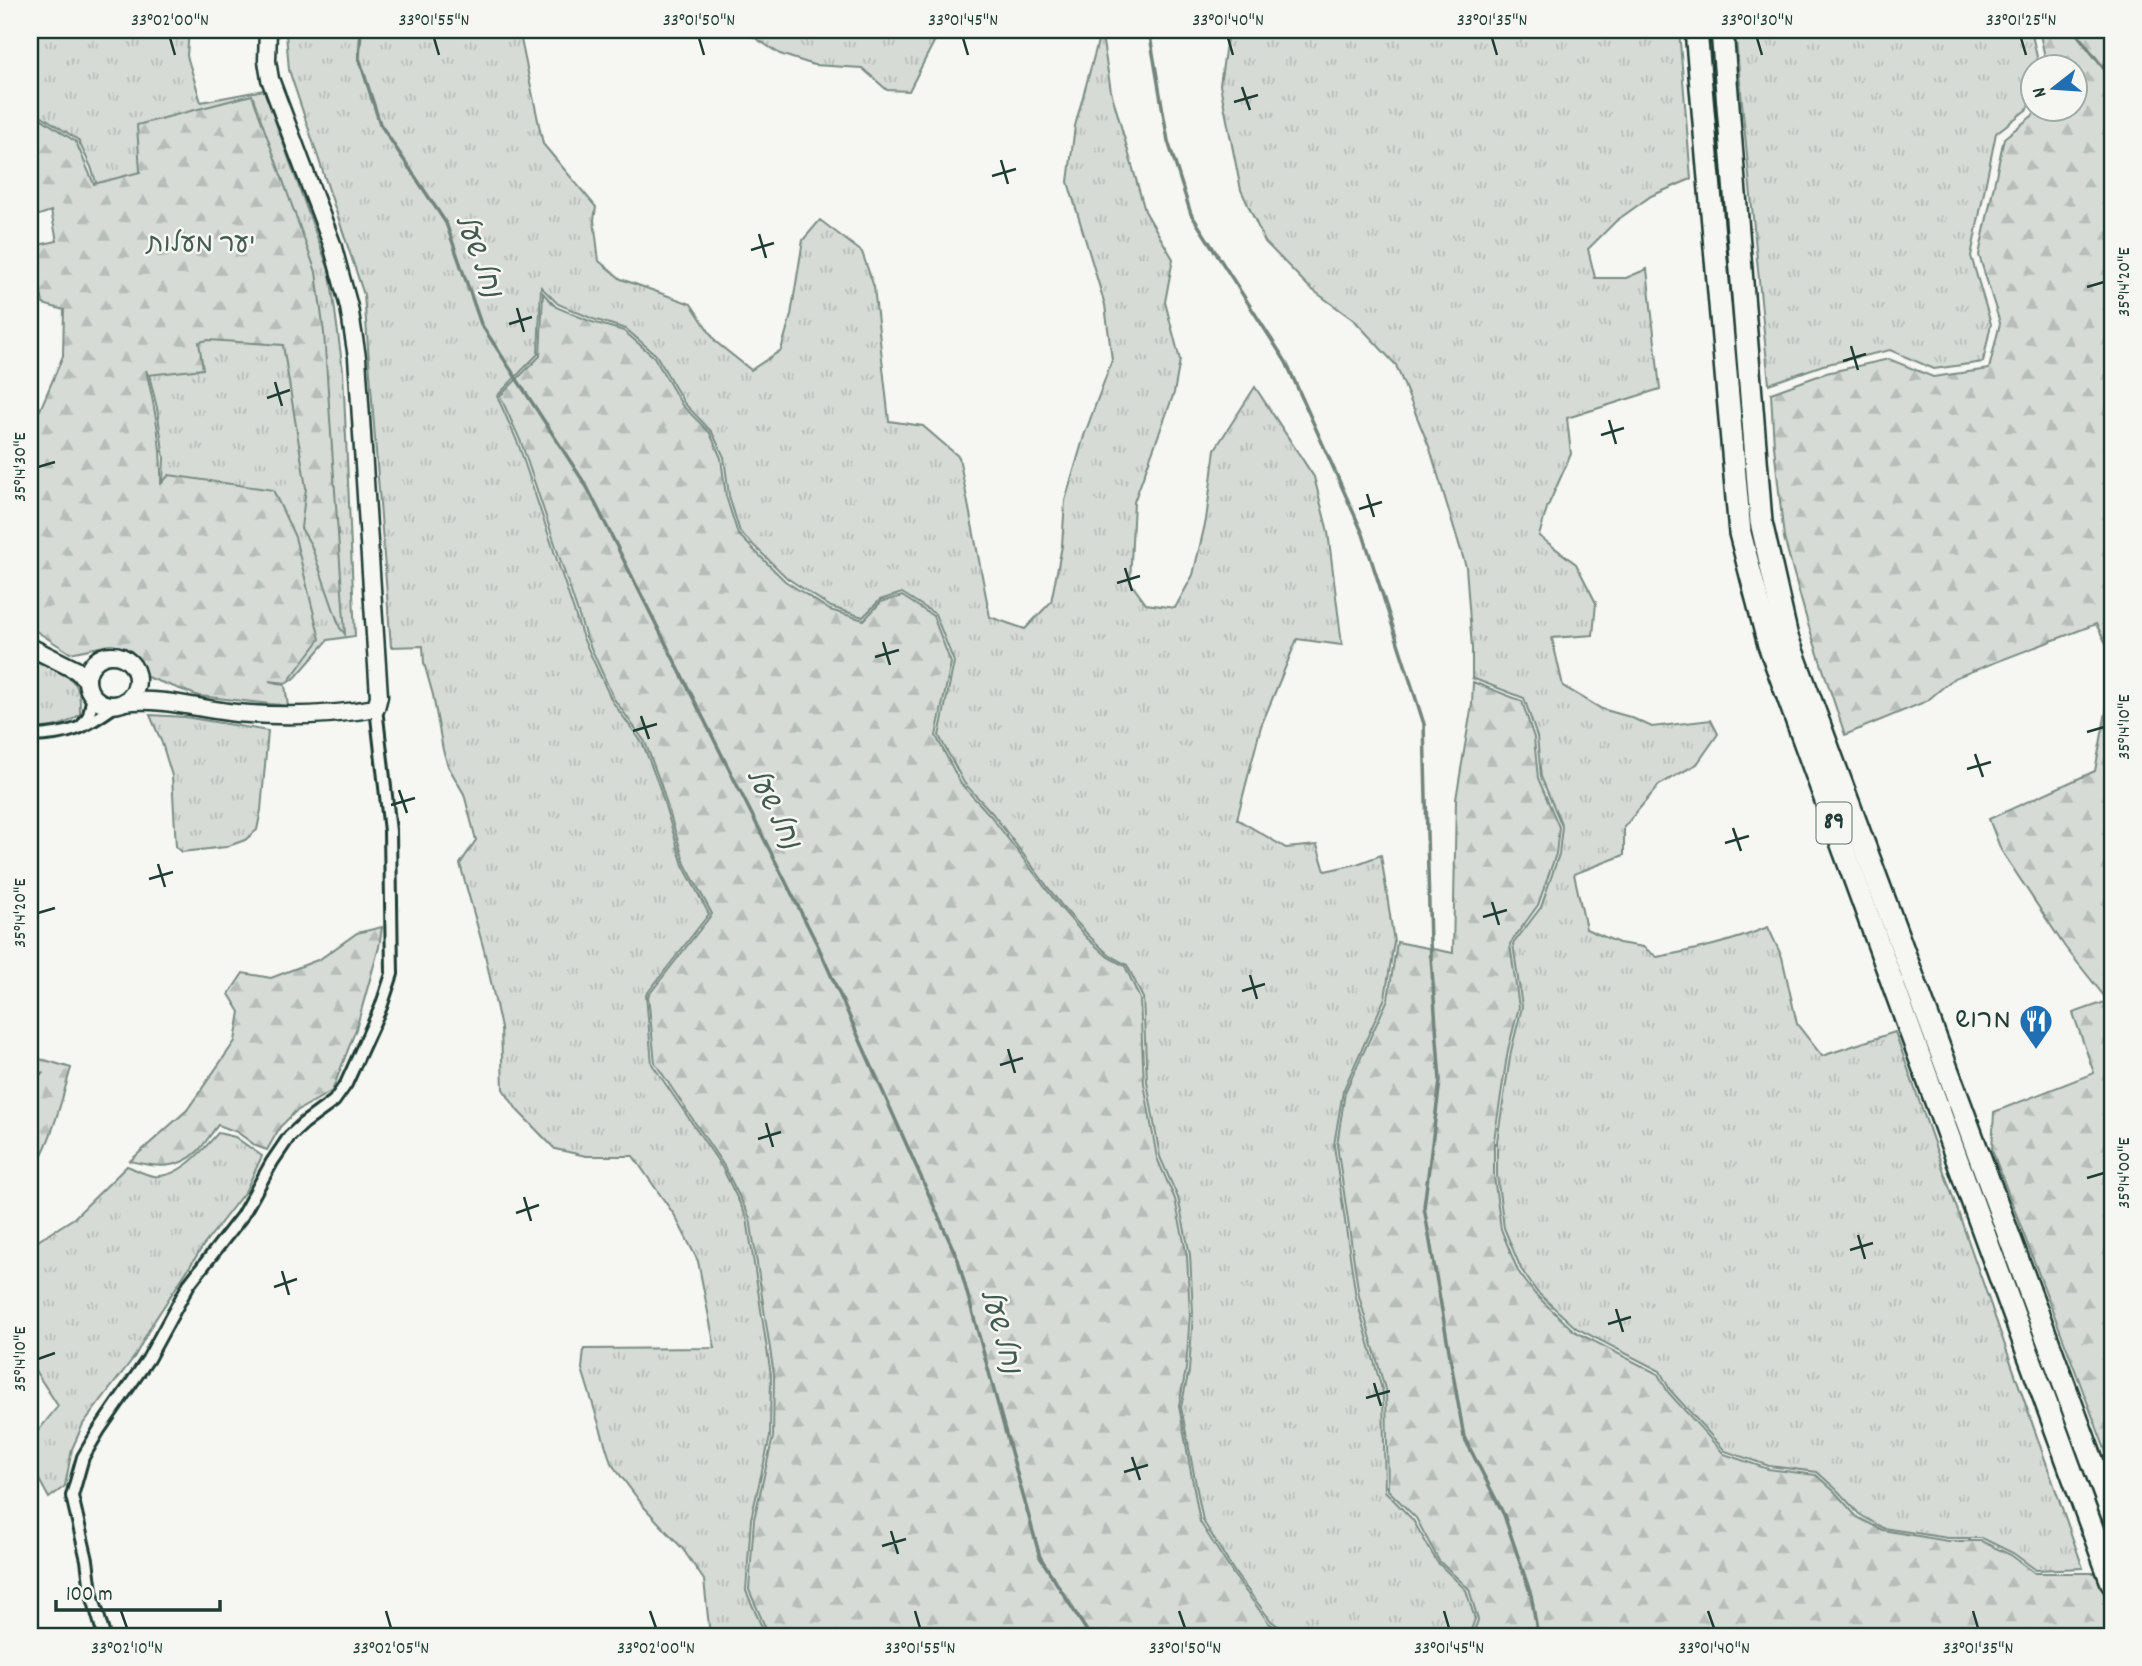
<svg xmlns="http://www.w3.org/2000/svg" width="2142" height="1666" font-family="Dekko,'Playpen Sans Hebrew',sans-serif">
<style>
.grass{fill:url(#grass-tufts);stroke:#7a8c85;stroke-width:2}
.forest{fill:url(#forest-firs);stroke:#7a8c85;stroke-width:2}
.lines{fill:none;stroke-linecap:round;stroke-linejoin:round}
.stream{stroke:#72847d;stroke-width:3.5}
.street-casing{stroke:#1f3d34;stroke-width:16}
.secondary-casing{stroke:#1f3d34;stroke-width:21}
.highway-casing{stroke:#1f3d34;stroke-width:26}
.street{stroke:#f6f6f2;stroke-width:10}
.secondary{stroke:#f6f6f2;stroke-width:16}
.highway{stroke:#f6f6f2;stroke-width:21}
.ticks{fill:none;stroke:#1f3d34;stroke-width:2.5}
.labels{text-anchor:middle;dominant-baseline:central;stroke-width:5;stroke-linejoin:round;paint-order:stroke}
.shield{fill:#f6f6f2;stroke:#60746d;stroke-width:2}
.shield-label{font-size:24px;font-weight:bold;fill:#1f3d34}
.park-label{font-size:26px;fill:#445d54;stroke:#f6f6f2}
.poi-label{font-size:26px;fill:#1f3d34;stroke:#f6f6f2;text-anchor:end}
.water-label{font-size:28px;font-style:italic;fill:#425a52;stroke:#f6f6f2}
.neatline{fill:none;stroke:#1f3d34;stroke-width:2.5}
.ticks-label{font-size:18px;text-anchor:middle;fill:#1f3d34}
</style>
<defs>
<pattern id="grass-tufts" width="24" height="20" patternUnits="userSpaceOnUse" patternTransform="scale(1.75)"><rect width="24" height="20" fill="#d6dbd6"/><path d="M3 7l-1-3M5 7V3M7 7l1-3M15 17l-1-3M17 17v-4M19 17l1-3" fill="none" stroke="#b7bdb8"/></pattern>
<pattern id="forest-firs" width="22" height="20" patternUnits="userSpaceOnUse" patternTransform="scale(1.75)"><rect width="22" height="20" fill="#d6dbd6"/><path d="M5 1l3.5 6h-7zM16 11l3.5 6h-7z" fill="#b7bdb8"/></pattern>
</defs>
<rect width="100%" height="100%" fill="#f6f6f2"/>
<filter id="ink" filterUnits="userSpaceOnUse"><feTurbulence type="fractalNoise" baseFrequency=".0143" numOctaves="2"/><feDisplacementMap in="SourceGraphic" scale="14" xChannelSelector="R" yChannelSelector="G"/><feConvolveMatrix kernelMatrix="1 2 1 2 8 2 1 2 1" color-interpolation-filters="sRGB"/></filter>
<g filter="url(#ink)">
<!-- grass -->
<g class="grass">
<polygon points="30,30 189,30 187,56 201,102 264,90 330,273 343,371 355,636 328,640 296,677 287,683 211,667 162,504 164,458 157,408 121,258 91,167 78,140 30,108"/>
<polygon points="288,30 519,30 543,144 596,207 594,220 599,261 621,279 691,304 716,342 751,370 781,350 791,315 803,240 820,220 862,252 874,287 889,421 923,426 959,457 990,617 1025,629 1051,602 1062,546 1065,501 1084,436 1112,360 1105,305 1068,182 1075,126 1101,30 1111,91 1145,211 1173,259 1165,302 1180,360 1174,393 1134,502 1130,582 1146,604 1175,608 1193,575 1206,520 1215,449 1255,387 1314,477 1328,532 1342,645 1297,639 1261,726 1237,819 1286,848 1317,845 1325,871 1357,864 1381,855 1394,942 1385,998 1343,1091 1334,1145 1356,1297 1383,1393 1385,1491 1413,1520 1437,1562 1466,1590 1475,1619 1469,1636 1292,1636 1271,1621 1235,1573 1203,1521 1181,1407 1189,1370 1193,1313 1190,1255 1178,1198 1160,1157 1147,1082 1143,998 1127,965 1109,955 1089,936 1062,906 992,813 964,783 939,736 954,662 935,614 902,593 880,600 863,617 831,607 787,578 740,532 729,496 724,457 712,432 684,403 656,355 626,329 593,319 558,304 541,287 538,354 497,396 518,443 583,638 612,701 643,744 659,786 683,865 709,914 646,995 652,1064 722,1167 747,1218 771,1375 770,1437 751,1519 746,1591 766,1636 710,1636 704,1580 682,1548 645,1508 611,1463 582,1369 584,1349 715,1348 698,1261 675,1216 633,1156 586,1156 555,1149 518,1111 503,1089 501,1028 484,950 460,864 476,840 464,794 448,766 443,750 433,695 424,663 423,646 391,647 364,295 289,70 286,33"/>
<polygon points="743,30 947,30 937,36 909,91 887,90 862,68 814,65 780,54"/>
<path d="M 1228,30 L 1679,30 L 1691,179 L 1651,196 L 1616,221 L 1588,249 L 1595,278 L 1626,278 L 1647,269 L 1660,389 L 1567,418 L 1571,454 L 1547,508 L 1539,536 L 1576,564 L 1596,603 L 1593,635 L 1552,638 L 1563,686 L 1602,709 L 1630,717 L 1652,727 L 1711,720 L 1718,734 L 1697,764 L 1659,785 L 1624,827 L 1624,855 L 1574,874 L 1586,929 L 1619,943 L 1643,947 L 1657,957 C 1695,950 1732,942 1768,927 L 1782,957 L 1797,1024 L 1822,1056 L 1895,1032 L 2083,1568 L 2036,1570 L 2013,1553 L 1982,1538 L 1948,1538 L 1883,1528 L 1859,1514 L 1837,1490 L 1817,1472 L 1769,1466 L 1725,1451 L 1670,1390 L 1660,1371 L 1576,1328 L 1537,1292 L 1521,1269 L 1504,1228 L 1497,1176 L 1497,1141 L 1511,1051 L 1522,1007 L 1513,944 L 1541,907 L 1559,854 L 1562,826 L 1541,777 L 1537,737 L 1524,698 L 1472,678 L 1472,648 L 1466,567 L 1430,449 L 1396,365 L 1355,321 L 1310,288 L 1265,242 L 1241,190 L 1220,85 Z"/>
<polygon points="1735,30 2031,30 2039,66 2034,66 2033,99 2026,110 1996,133 1971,256 1991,324 1983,362 1934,369 1890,350 1823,365 1769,384"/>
<path d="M 30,659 C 43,664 67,672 76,685 C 81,693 80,705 80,714 C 65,727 49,728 30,729 Z"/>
<polygon points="150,715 185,717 268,731 261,810 257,830 245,840 226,847 182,852 176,847 172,776 162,743"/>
<path d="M 218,1133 L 235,1137 L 262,1156 L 246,1190 L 203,1246 L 151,1326 L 135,1356 L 83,1424 L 72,1449 L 65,1486 L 49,1498 L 30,1463 L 30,1441 L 58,1406 L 34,1369 L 30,1367 L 30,1246 L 74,1218 L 127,1166 C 135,1169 145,1175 154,1176 C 179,1179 203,1150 218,1133 Z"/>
</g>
<!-- forest -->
<g class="forest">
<polygon points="2039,30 2112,30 2112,655 2096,624 1954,678 1927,701 1845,735 1808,624 1784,538 1774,446 1771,393 1826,373 1889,359 1933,377 1989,369 2000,323 1979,255 2004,138 2032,116 2037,109 2076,108 2076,66 2047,66"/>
<path d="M 252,95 L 316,272 L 324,333 L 345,634 L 340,628 L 311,545 L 301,528 L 306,488 L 283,345 L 208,340 L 199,342 L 203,369 L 148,375 L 146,370 C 155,408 162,445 161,484 L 169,475 L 273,490 L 295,537 L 320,639 L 287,683 L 269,681 L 285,685 L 288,706 L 199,696 L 147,677 L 109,645 L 70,653 L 30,627 L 30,476 L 31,476 L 30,419 L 40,410 L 63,356 L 64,310 L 43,304 L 33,246 L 57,241 L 51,211 L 30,218 L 30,111 L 76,142 L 94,184 L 140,172 L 137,125 Z"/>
<polygon points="543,293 556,307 592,322 624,331 654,357 682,405 710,433 721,458 726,496 738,534 785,581 830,610 864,620 881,602 902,596 933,616 951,663 936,736 961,784 990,815 1060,907 1087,938 1108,957 1125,966 1140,999 1144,1083 1157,1158 1175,1199 1187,1256 1190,1314 1186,1369 1179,1406 1200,1522 1233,1574 1269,1623 1287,1636 769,1636 749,1590 754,1519 773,1437 774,1375 750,1218 724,1166 655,1063 648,996 712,914 685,864 661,785 645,742 614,699 586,637 521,442 500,396 540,356"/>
<polygon points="2112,680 2112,1468 1992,1150 1994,1112 2094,1073 2073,1013 2108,1001 2065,947 2001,850 1989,819 2095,771"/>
<polygon points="1473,682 1522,701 1534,738 1538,778 1559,827 1556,854 1538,905 1510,944 1519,1007 1508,1050 1494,1140 1494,1176 1501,1229 1518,1271 1535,1294 1574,1331 1658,1374 1668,1392 1724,1454 1768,1469 1816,1475 1835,1492 1857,1517 1882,1530 1948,1541 1981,1541 2011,1555 2035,1573 2096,1573 2112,1615 2112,1636 1472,1636 1478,1620 1469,1589 1439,1561 1416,1518 1388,1490 1386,1393 1359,1296 1337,1145 1345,1092 1388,999 1397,942 1453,953 1456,799 1472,704"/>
<path d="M 382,927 L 379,947 L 356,1029 L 332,1091 L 295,1112 L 280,1127 L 267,1150 L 256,1146 L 237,1132 L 218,1125 C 211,1133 205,1144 198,1151 C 178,1171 155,1167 130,1161 L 187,1110 L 235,1041 L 240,1012 L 229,994 L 243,973 L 271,978 L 320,959 L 357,933 Z"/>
<path d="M 30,1058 L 45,1060 L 71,1068 C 63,1094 49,1155 30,1171 Z"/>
</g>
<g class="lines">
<!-- stream -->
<g class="stream">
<polyline points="361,30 359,58 380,124 446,223 481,324 587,487 818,946 958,1260 1040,1557 1090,1636"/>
<polyline points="1149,30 1168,141 1191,214 1286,362 1363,534 1424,724 1430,943 1440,1081 1424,1207 1464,1437 1504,1515 1531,1595 1538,1636"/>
<polyline points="2074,30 2112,79"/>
<polyline points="30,1080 42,1073"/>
</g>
<defs>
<g id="street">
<polyline points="82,726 89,715 93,696"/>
<path d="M 30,736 C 70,735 83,729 116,705"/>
<polyline points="104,1636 91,1591 87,1560 72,1496 83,1457 99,1430 148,1359 189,1284 242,1216 272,1162 289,1137 304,1123 334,1101 346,1084 381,1007 392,974 390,831 376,708"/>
</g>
<g id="secondary">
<polyline points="30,647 76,670 87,680"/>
<circle cx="112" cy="680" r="25"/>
<path d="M 124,702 C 162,697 198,709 236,713 C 283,717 330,716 376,708 L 379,696 L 357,357 L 349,307 L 332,244 L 270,79 L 267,61 L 268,30"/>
</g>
<g id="highway">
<polyline points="1696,30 1740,533 1769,645 2112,1583"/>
<polyline points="1722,30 1761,522 1787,637 2112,1514"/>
</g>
</defs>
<!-- street casing -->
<use href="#street" class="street-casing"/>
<!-- secondary casing -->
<use href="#secondary" class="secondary-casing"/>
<!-- highway casing -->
<use href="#highway" class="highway-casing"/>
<!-- street -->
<use href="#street" class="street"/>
<!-- secondary -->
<use href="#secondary" class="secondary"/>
<!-- highway -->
<use href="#highway" class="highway"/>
</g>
</g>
<!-- ticks -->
<path class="ticks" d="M 170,38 L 175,55M 434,38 L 439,55M 699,38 L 704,55M 963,38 L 968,55M 1228,38 L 1233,55M 1492,38 L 1497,55M 1757,38 L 1762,55M 2021,38 L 2026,55M 1242,87 L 1250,110M 1234,102 L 1258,95M 1001,160 L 1008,184M 992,176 L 1016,169M 759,234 L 766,258M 751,250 L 774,243M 2087,287 L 2104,282M 517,308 L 524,332M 509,324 L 532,317M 1851,346 L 1858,370M 1843,361 L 1866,354M 275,382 L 282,406M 267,398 L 290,390M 1609,420 L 1616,444M 1601,435 L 1624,428M 38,467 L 55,462M 1367,494 L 1374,517M 1359,509 L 1382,502M 1125,568 L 1132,591M 1117,583 L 1140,576M 883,642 L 890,665M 875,657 L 899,650M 641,716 L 649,739M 633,731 L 657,724M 2087,732 L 2104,727M 1975,754 L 1983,777M 1967,769 L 1991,762M 399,790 L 407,813M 391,805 L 415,798M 1733,828 L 1741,851M 1725,843 L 1749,836M 158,864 L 165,887M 149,879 L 173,872M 1492,902 L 1499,925M 38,913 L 55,908M 1483,917 L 1507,910M 1250,975 L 1257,999M 1242,991 L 1265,984M 1008,1049 L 1015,1073M 1000,1065 L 1023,1058M 766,1123 L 773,1147M 758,1139 L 781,1132M 2087,1178 L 2104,1173M 524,1197 L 531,1221M 516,1213 L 539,1205M 1858,1235 L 1865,1259M 1850,1250 L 1873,1243M 282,1271 L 289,1295M 274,1287 L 297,1279M 1616,1309 L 1623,1332M 1608,1324 L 1631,1317M 38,1359 L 55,1353M 1374,1383 L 1381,1406M 1366,1398 L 1390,1391M 1132,1457 L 1140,1480M 1124,1472 L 1148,1465M 891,1531 L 898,1554M 882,1546 L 906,1539M 121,1611 L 127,1628M 386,1611 L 391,1628M 650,1611 L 656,1628M 915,1611 L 920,1628M 1179,1611 L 1185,1628M 1444,1611 L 1449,1628M 1708,1611 L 1714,1628M 1973,1611 L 1978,1628"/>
<!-- icons -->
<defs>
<symbol id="restaurant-pin" viewBox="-11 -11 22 30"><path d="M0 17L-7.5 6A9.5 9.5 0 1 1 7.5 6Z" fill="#1f6fb2" stroke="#f6f6f2"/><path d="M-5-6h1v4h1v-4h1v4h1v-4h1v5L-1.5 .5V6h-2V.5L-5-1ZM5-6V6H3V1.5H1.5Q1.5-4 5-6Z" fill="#fff"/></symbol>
</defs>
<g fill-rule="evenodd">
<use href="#restaurant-pin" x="2017" y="1002" width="38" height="52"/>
</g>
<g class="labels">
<!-- shield labels -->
<rect class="shield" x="1816.5" y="802.5" width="35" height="41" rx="5"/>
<g class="shield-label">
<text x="1834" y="823">89</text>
</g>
<!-- park labels -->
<g class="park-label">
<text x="201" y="245">יער מעלות</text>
</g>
<!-- poi labels -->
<g class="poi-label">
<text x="2011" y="1021">מרוש</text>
</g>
<!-- water labels -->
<g class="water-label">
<text transform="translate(476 257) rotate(69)">נחל שעל</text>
<text transform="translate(771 810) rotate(63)">נחל שעל</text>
<text transform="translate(998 1332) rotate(74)">נחל שעל</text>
</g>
</g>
<!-- margin -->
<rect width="2142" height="1666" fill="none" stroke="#f6f6f2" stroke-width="77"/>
<!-- north arrow -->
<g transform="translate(2054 88) rotate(253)"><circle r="33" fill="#f6f6f2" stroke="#a0aca6" stroke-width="2"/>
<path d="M0-5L12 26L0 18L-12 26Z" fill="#1f6fb2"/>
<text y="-10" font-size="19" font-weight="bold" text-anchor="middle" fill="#1f3d34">N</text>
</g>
<!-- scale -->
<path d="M56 1600v10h164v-10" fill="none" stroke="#1f3d34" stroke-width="3.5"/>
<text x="66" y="1600" font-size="21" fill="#1f3d34" stroke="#f6f6f2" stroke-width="5" paint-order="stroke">100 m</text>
<rect x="38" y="38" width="2066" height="1590" class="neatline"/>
<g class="ticks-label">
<text x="170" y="25">33°02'00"N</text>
<text x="434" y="25">33°01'55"N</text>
<text x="699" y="25">33°01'50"N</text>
<text x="963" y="25">33°01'45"N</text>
<text x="1228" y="25">33°01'40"N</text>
<text x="1492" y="25">33°01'35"N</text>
<text x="1757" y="25">33°01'30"N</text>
<text x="2021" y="25">33°01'25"N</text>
<text transform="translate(2123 282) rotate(-90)" y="6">35°14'20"E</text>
<text transform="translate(19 467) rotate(-90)" y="6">35°14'30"E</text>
<text transform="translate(2123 727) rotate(-90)" y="6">35°14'10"E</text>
<text transform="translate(19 913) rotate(-90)" y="6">35°14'20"E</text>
<text transform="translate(2123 1173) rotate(-90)" y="6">35°14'00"E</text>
<text transform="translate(19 1359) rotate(-90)" y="6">35°14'10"E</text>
<text x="127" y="1653">33°02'10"N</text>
<text x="391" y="1653">33°02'05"N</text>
<text x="656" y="1653">33°02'00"N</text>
<text x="920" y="1653">33°01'55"N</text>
<text x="1185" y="1653">33°01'50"N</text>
<text x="1449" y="1653">33°01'45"N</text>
<text x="1714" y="1653">33°01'40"N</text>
<text x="1978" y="1653">33°01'35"N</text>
</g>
</svg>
